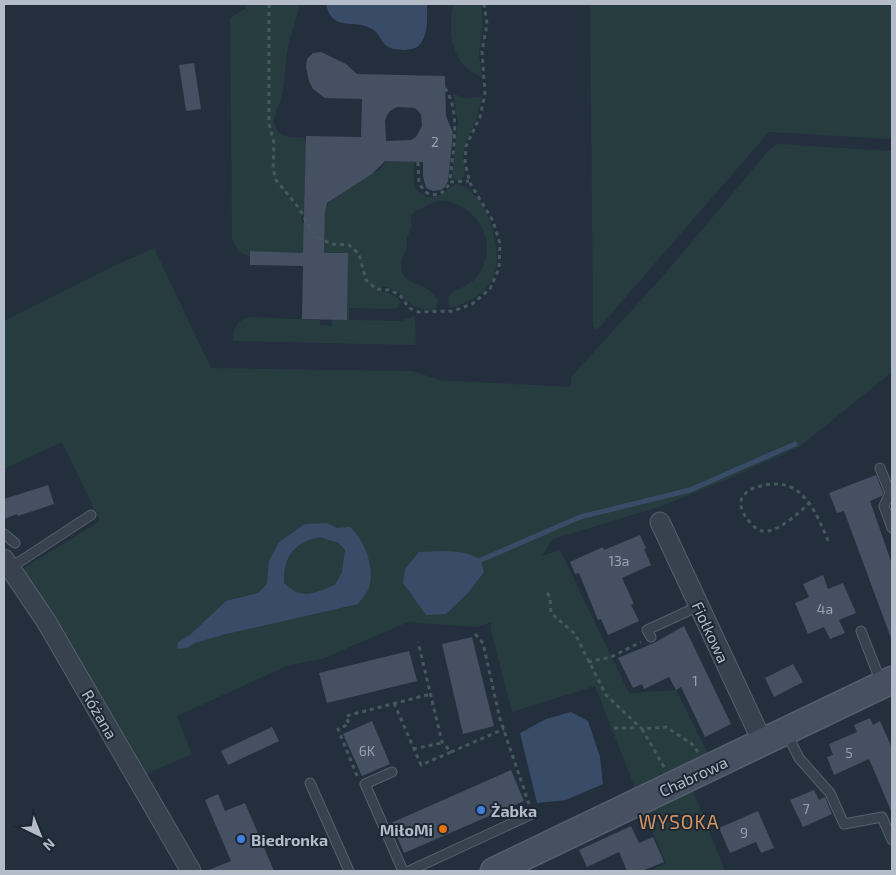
<svg xmlns="http://www.w3.org/2000/svg" width="896" height="875" font-family="'Exo 2',sans-serif">
<style>
.green{fill:#263c3f}
.water{fill:#394c67;fill-rule:evenodd}
.lines{fill:none;stroke-linecap:round;stroke-linejoin:round}
.stream{stroke:#394c67;stroke-width:5}
.building{fill:#455162;fill-rule:evenodd}
.lane-casing{stroke:#565f6c;stroke-width:11}
.street-casing{stroke:#565f6c;stroke-width:21}
.secondary-casing{stroke:#565f6c;stroke-width:29}
.path{stroke:#44595c;stroke-width:3;stroke-dasharray:4 4;stroke-linecap:butt}
.lane{stroke:#38414e;stroke-width:9}
.street{stroke:#38414e;stroke-width:19}
.secondary{stroke:#465061;stroke-width:26}
.shop-dot{fill:#3f7fe0;stroke:#1d2633;stroke-width:2}
.food-dot{fill:#e8710a;stroke:#1d2633;stroke-width:2}
.labels{text-anchor:middle;dominant-baseline:central;stroke-width:4;stroke-linejoin:round;paint-order:stroke}
.number-label{font-size:14px;fill:#98a1af}
.street-label{font-size:16px;fill:#b4bcc9;stroke:#1d2633}
.poi-label{font-size:16px;font-weight:bold;fill:#b4bcc9;stroke:#1d2633;text-anchor:start}
.quarter-label{font-size:19px;letter-spacing:1px;fill:#d59563;stroke:#1d2633}
</style>
<rect width="100%" height="100%" fill="#242f3e"/>
<!-- green -->
<g class="green">
<path d="M 246,4 L 300,4 C 297,20 289,36 287,53 C 285,67 285,81 282,95 C 281,104 274,112 274,121 C 275,137 292,139 304,137 L 309,157 L 305,164 L 308,179 L 304,191 L 306,212 L 301,218 C 306,230 314,238 325,245 L 325,210 L 328,203 L 380,169 L 386,161 L 414,161 C 414,168 413,175 414,181 C 415,194 429,201 440,195 C 446,192 450,187 456,184 C 486,189 504,249 494,275 C 487,294 468,303 450,308 C 448,304 447,298 451,294 C 457,288 467,287 474,280 C 498,254 487,217 456,204 C 436,195 430,205 413,213 C 410,218 412,223 411,228 C 410,232 407,235 407,239 C 406,242 407,244 407,247 C 406,251 403,254 402,258 C 395,289 426,278 438,300 L 436,310 C 430,310 422,310 416,307 C 401,300 402,289 382,286 L 381,291 L 398,297 L 401,302 L 398,307 L 393,309 L 349,308 L 349,320 L 401,321 L 415,316 L 416,345 L 233,341 C 233,329 236,321 249,317 L 320,320 L 320,325 L 332,326 L 332,320 L 339,307 L 310,261 L 253,251 L 250,253 L 250,257 L 239,252 L 232,240 L 230,18 L 246,8 Z"/>
<path d="M 453,4 L 481,4 L 483,25 L 479,54 L 482,77 C 479,75 475,74 472,72 C 449,57 449,27 453,4 Z"/>
<polygon points="590,4 892,4 892,139 769,132 597,330 593,326"/>
<polygon points="453,94 467,98 482,97 475,122 465,144 463,158 465,176 461,179 455,180 452,175 458,122"/>
<polygon points="778,144 892,151 892,372 799,447 728,479 662,506 553,539 542,556 560,550 629,693 676,690 708,754 635,788 595,686 512,712 490,626 493,622 476,627 408,622 322,659 289,665 177,716 192,754 144,775 22,569 100,521 62,442 4,469 4,321 114,266 154,248 211,368 413,371 439,380 571,387 571,377 663,276 770,149"/>
<polygon points="693,791 725,871 649,871 666,863 645,814"/>
</g>
<!-- water -->
<g class="water">
<path d="M 326,4 L 427,4 C 427,16 429,39 417,47 C 410,51 394,51 387,46 C 381,42 379,32 372,29 C 355,18 332,33 326,4 Z"/>
<path d="M 327,523 L 337,528 L 350,527 C 365,541 375,567 369,588 C 367,593 362,599 358,604 L 226,634 L 195,643 L 187,648 L 177,649 L 178,642 L 191,634 L 226,601 L 258,593 L 267,584 L 269,561 L 279,542 L 305,524 ZM 320,537 L 339,543 L 345,550 L 342,572 L 335,585 C 314,593 302,601 284,583 C 283,557 294,542 320,537 Z"/>
<path d="M 419,552 C 439,552 463,548 481,560 L 484,572 L 468,593 L 446,614 L 426,615 L 403,583 L 405,569 Z"/>
<polygon points="571,712 588,721 600,757 603,784 566,800 537,803 520,733 546,719"/>
</g>
<g class="lines">
<!-- stream -->
<polyline class="stream" points="481,560 580,517 690,490 795,444"/>
</g>
<!-- building -->
<g class="building">
<path d="M 321,52 L 346,64 L 357,74 L 445,76 L 446,116 L 453,133 L 448,181 L 445,187 L 441,190 L 433,191 L 426,188 L 423,176 L 423,162 L 385,161 L 372,174 L 327,203 L 325,212 L 324,253 L 348,253 L 347,320 L 302,319 L 303,266 L 250,265 L 250,251 L 303,253 L 306,136 L 361,137 L 362,99 L 325,98 L 313,89 L 309,81 L 306,67 L 307,59 L 313,53 ZM 397,107 L 415,108 L 421,114 L 422,126 L 416,137 L 411,140 L 386,141 L 385,121 L 387,115 L 390,111 Z"/>
<polygon points="194,63 201,109 186,111 179,65"/>
<polygon points="876,475 883,493 882,496 870,501 892,564 892,638 891,638 844,511 837,513 829,493"/>
<polygon points="48,485 54,504 18,516 17,514 4,519 4,499"/>
<polygon points="640,535 646,548 644,549 651,565 622,578 634,604 631,605 639,621 608,635 601,619 598,620 579,573 575,574 570,562 603,547 604,550"/>
<polygon points="823,575 828,589 843,583 856,613 839,620 845,633 830,639 824,627 808,634 795,603 809,597 803,584"/>
<polygon points="684,626 731,724 705,737 681,687 676,690 669,677 644,689 642,684 633,688 618,658 654,643"/>
<polygon points="472,637 494,726 463,734 442,644"/>
<polygon points="409,651 417,681 327,703 319,673"/>
<polygon points="793,664 803,682 774,697 765,678"/>
<polygon points="870,718 873,725 880,721 892,748 892,813 869,759 834,775 827,757 833,755 829,744 857,732 854,725"/>
<polygon points="372,721 390,764 362,776 343,734"/>
<polygon points="272,727 279,741 228,765 221,751"/>
<polygon points="511,770 524,801 404,853 391,823"/>
<polygon points="814,790 819,800 825,797 832,814 803,827 790,800"/>
<polygon points="218,794 225,811 245,803 274,871 206,871 231,861 205,800"/>
<polygon points="758,811 774,848 761,853 756,842 730,853 719,828"/>
<polygon points="631,826 639,843 653,837 664,862 642,871 627,871 619,852 587,867 579,850"/>
</g>
<g class="lines">
<defs>
<g id="lane">
<polyline points="880,468 890,493 884,506 892,528"/>
<polyline points="4,534 15,543"/>
<polyline points="10,568 91,515"/>
<polyline points="861,631 881,682"/>
<polyline points="651,637 647,630 699,606"/>
<polyline points="787,734 799,758 830,793 844,824 882,817 892,840"/>
<polyline points="392,772 365,784 403,871"/>
<polyline points="310,783 349,871"/>
<polyline points="409,871 532,814"/>
</g>
<g id="street">
<polyline points="660,522 763,743"/>
<polyline points="4,559 46,621 191,871"/>
</g>
<polyline id="secondary" points="494,871 892,680"/>
</defs>
<!-- lane casing -->
<use href="#lane" class="lane-casing"/>
<!-- street casing -->
<use href="#street" class="street-casing"/>
<!-- secondary casing -->
<use href="#secondary" class="secondary-casing"/>
<!-- path -->
<g class="path">
<polyline points="269,4 269,124 274,143 273,169 276,180 299,208 310,228 319,238 332,244 349,245 359,254 366,280 376,289 389,290 400,295 409,308 419,312 453,311 472,304 490,289 499,268 500,244 493,221 470,183 465,163 466,146 480,117 485,94 482,51 487,24 484,4"/>
<path d="M 445,88 C 462,114 452,153 450,182 L 469,181"/>
<path d="M 418,162 L 419,184 L 427,193 C 438,197 445,193 450,182"/>
<path d="M 810,502 C 800,512 777,534 762,531 C 755,530 749,521 745,516 C 742,510 739,504 742,498 C 747,489 756,487 765,485 C 804,477 817,515 829,543"/>
<polyline points="547,593 550,597 551,613 575,634 606,695 642,729 666,727 692,744 698,752"/>
<polyline points="475,634 483,643 500,719 529,804"/>
<polyline points="588,662 611,657 641,642"/>
<polyline points="394,703 421,765 451,752 442,742 418,642"/>
<polyline points="614,728 632,728 637,725"/>
<polyline points="642,729 664,767"/>
<polyline points="413,749 442,743"/>
<polyline points="451,752 504,729"/>
<polyline points="357,776 338,729 349,724 346,716 431,694"/>
</g>
<!-- lane -->
<use href="#lane" class="lane"/>
<!-- street -->
<use href="#street" class="street"/>
<!-- secondary -->
<use href="#secondary" class="secondary"/>
</g>
<!-- markers -->
<g class="shop-dot">
<circle cx="481" cy="810" r="5"/>
<circle cx="241" cy="839" r="5"/>
</g>
<circle class="food-dot" cx="443" cy="829" r="5"/>
<g class="labels">
<!-- number labels -->
<g class="number-label">
<text x="435" y="141">2</text>
<text x="619" y="560">13a</text>
<text x="825" y="608">4a</text>
<text x="695" y="680">1</text>
<text x="367" y="750">6K</text>
<text x="849" y="752">5</text>
<text x="806" y="808">7</text>
<text x="744" y="832">9</text>
</g>
<!-- street labels -->
<g class="street-label">
<text transform="translate(711 632) rotate(65)">Fiołkowa</text>
<text transform="translate(100 714) rotate(60)">Różana</text>
<text transform="translate(693 776) rotate(-25)">Chabrowa</text>
</g>
<!-- poi labels -->
<g class="poi-label">
<text x="491" y="810">Żabka</text>
<text x="433" y="829" text-anchor="end">MiłoMi</text>
<text x="251" y="839">Biedronka</text>
</g>
<!-- quarter labels -->
<g class="quarter-label">
<text x="679" y="821">WYSOKA</text>
</g>
</g>
<!-- border -->
<rect width="896" height="875" fill="none" stroke="#b4bcc9" stroke-width="10"/>
<!-- north arrow -->
<g transform="translate(40 835) rotate(137)" stroke="#1d2633" stroke-width="4" paint-order="stroke">
<path d="M0-4L9 19L0 12L-9 19Z" fill="#b4bcc9"/>
<text y="-8" font-size="14" font-weight="bold" text-anchor="middle" fill="#b4bcc9">N</text>
</g>
</svg>
